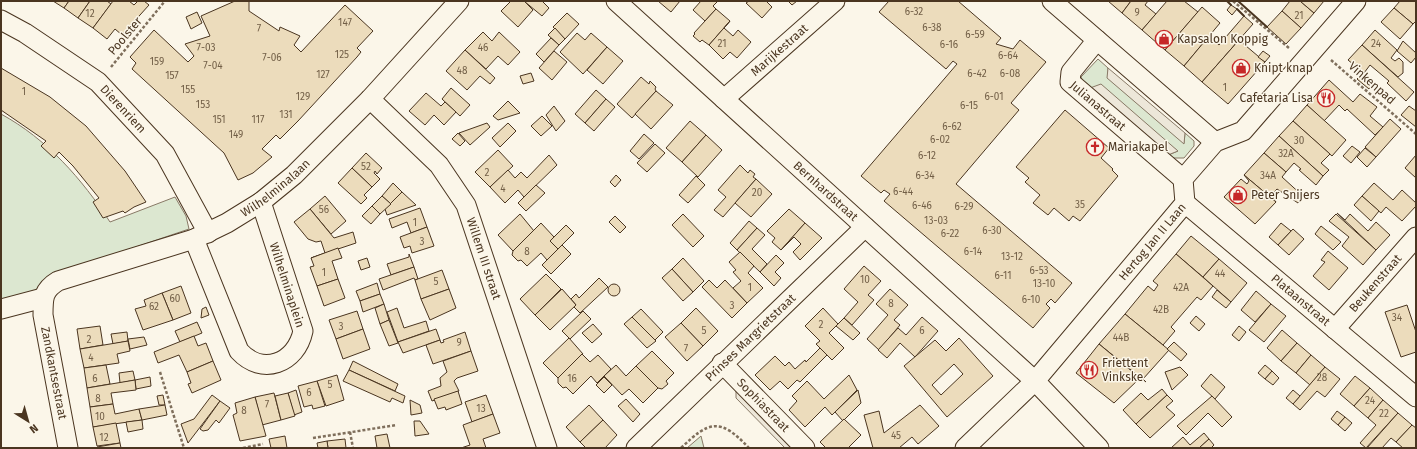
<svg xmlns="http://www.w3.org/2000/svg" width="1417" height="449" font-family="'Fira Sans',sans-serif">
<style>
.green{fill:#dce7d0;stroke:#887966}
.parking{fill:#ede7d9;stroke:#887966}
.building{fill:#ecdcbc;stroke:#4a3520;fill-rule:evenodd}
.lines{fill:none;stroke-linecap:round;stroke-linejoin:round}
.street-casing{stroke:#4a3520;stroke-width:21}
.path{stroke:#7f6f5c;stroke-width:2.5;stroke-dasharray:3 2;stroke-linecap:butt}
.street{stroke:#fbf6e9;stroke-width:19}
.wall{stroke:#4a3520;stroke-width:2}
.labels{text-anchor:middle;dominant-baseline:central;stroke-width:3;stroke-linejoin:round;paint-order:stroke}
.number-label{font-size:10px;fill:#725f47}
.street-label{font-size:12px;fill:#4a3520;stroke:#fbf6e9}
.poi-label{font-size:12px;fill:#4a3520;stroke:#fbf6e9;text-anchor:start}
</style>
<rect width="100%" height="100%" fill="#fbf6e9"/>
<!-- green -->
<g class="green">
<polygon points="1098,59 1108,68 1108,78 1184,143 1185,133 1194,141 1194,146 1184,158 1172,158 1168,155 1178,151 1083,82 1081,77"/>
<path d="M 1,114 C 47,139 82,179 110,222 L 175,197 L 186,216 L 189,229 L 133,248 L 37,294 L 1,301 Z"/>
<polygon points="701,436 704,448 687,448"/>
</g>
<!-- parking -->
<g class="parking">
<polygon points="1108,68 1185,133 1184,144 1107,78"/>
<polygon points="1101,84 1178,151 1168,155 1090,88"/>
<polygon points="736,388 794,448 785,448 736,398"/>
</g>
<!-- building -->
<g class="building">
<polygon points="53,1 69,1 64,8"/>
<polygon points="69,1 90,1 78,18 64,8"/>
<polygon points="90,1 107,1 111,4 93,28 78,18"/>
<polygon points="113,1 129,1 134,5 138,1 144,1 149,5 122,35 115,29 107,39 93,28"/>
<polygon points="235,1 249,1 249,11 279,31 280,27 300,36 294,45 301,52 345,5 373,31 357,48 361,52 357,57 298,121 280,139 276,135 262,149 272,157 253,173 238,180 224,153 132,69 136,63 130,57 154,30 188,62 194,56 185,44 210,36 201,16"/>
<polygon points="511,1 524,1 533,10 518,27 501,11"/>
<polygon points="524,1 542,1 549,8 542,16"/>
<polygon points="658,1 680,1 671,12"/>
<polygon points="701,1 718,1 713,6 716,9 705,21 693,10"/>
<polygon points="749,1 766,1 772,7 762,18 746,3"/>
<polygon points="788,1 797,1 792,5"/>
<polygon points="889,1 958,1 1001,38 996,44 1013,49 1020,40 1046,62 1011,103 1019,110 956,184 1072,283 1055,303 1051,299 1046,304 1050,308 1033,328 884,201 890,194 884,190 881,193 861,176 957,64 953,61 946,69 879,12"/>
<polygon points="1108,1 1131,1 1122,13"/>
<polygon points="1131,1 1148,1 1145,5 1156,14 1142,30 1122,13"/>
<polygon points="1167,1 1184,1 1198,12 1165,50 1142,30"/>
<polygon points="1290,1 1300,1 1314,13 1301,28 1282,11"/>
<polygon points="1300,1 1324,1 1314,13"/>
<polygon points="1400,1 1416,1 1416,21 1413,24 1394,8"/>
<polygon points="1231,5 1237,9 1232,15 1227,10"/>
<polygon points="1202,7 1220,23 1184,66 1165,50"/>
<polygon points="1394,8 1413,24 1400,39 1381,22"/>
<polygon points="716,9 730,21 709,45 702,40 700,42 693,36 695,34 694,33"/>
<polygon points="1282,11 1301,28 1286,44 1267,27"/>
<polygon points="197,12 202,23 191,29 186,17"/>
<polygon points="567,13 579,24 565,39 553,27"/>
<polygon points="1244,16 1253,24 1202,82 1184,66 1209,36 1219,45"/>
<polygon points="730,21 724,28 733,36 738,30 751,42 737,58 730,52 723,59 709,45"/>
<polygon points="555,28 565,39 559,45 548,35"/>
<polygon points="1375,30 1397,50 1391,58 1395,61 1399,58 1403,62 1403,73 1398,77 1362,45"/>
<polygon points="483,32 492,41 499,32 520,52 508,65 498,56 486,69 465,50"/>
<polygon points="577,33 585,40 591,33 607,47 583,74 560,52"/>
<polygon points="551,38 559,45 544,62 536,54"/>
<polygon points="1239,40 1265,62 1228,104 1202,82"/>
<polygon points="1403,41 1416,53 1416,57 1411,63 1397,51"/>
<polygon points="1362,45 1414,92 1406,101 1387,83 1389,81 1370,65 1364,73 1348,60"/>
<polygon points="607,47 623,61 603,84 587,70"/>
<polygon points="465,50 495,78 490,84 480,76 467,90 446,71"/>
<polygon points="554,51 567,62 552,80 539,68"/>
<polygon points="1263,51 1270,56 1265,62 1258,57"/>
<polygon points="1,68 50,97 86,126 125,171 146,202 134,207 125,213 123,211 103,218 93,202 99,198 73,166 59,152 54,158 41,146 46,141 1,110"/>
<polygon points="531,73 534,81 523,84 520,76"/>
<polygon points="1360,76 1372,85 1369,89 1357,79"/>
<polygon points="641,77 649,84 650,81 656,87 655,89 656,91 632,118 617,104"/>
<polygon points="1329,80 1353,102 1360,94 1377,107 1370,116 1383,127 1375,135 1347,109 1345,111 1339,105 1324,121 1307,105"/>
<polygon points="451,88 470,105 460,116 442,99"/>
<polygon points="596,90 606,99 585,123 575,114"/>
<polygon points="656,91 673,105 651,129 635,114"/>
<polygon points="426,93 441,106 445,102 456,112 444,125 434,115 425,125 409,111"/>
<polygon points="606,99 615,107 594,131 585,123"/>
<polygon points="508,101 520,113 498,120 493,116"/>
<polygon points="1307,105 1346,140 1332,156 1293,121"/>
<polygon points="554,106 565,121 556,131 546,115"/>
<polygon points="1409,106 1416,111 1416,127 1401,115"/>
<polygon points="1065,110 1109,148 1101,158 1113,169 1112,170 1118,176 1080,221 1073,216 1069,221 1054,208 1048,215 1033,203 1040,195 1025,182 1029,178 1016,167"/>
<polygon points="542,116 552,126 541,136 531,126"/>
<polygon points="1390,119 1401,129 1376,157 1365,147"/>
<polygon points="690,121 706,135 682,162 666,148"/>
<polygon points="1293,121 1330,154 1321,163 1329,170 1323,176 1279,136"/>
<polygon points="487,123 490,127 470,145 459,133"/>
<polygon points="508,123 516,131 500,147 492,138"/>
<polygon points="458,133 465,141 460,146 452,139"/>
<polygon points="644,134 654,143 639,159 630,151"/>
<polygon points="706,135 722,150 698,177 682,162"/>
<polygon points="1279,136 1323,176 1316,185 1299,170 1301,169 1294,163 1286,172 1264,153"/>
<polygon points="655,144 665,153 647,172 637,163"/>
<polygon points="1352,146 1360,152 1351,163 1343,156"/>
<polygon points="1365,148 1376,157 1367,167 1357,157"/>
<polygon points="498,150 513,166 490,187 475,172"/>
<polygon points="366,153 382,168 377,174 375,171 374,173 380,179 372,187 352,168"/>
<polygon points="1264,153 1286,172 1282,177 1304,197 1298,203 1277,189 1271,195 1276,202 1244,175"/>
<polygon points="549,155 557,165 524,197 518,190 505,203 490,187 508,170 515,178 521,172 527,178"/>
<polygon points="1416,155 1416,178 1405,168"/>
<polygon points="740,165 748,173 750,170 755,174 753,177 756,179 723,217 714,210 726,197 718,190"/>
<polygon points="352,168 372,187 364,195 367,198 361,204 338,183"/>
<polygon points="616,175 621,180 615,187 610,182"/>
<polygon points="1244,175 1276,202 1255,224 1224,197 1241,179 1247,184 1249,181"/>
<polygon points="696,176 705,185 688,203 679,195"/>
<polygon points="756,179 772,194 751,217 735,203"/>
<polygon points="393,183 402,192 391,204 382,196"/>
<polygon points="1374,183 1393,200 1402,190 1416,203 1416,206 1402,221 1386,207 1381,213 1362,196"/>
<polygon points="536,185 545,193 526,211 518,203"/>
<polygon points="402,192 416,205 387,215 385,209"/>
<polygon points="325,196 346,221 331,234 310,209"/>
<polygon points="382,196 391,204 380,214 372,206"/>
<polygon points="1362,196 1379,211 1371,221 1354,205"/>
<polygon points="372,206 380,214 371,224 362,216"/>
<polygon points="420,208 427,227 411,233 407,222 392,228 389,219"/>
<polygon points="310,209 334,238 353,232 356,243 311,258 325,253 321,241 316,242 308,239 294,222"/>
<polygon points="789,209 805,223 781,250 772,242 775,238 767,231"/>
<polygon points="1337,213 1345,220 1350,214 1368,231 1376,222 1390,235 1376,250"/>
<polygon points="520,214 534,231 513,251 498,235"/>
<polygon points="683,214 704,236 693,247 672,225"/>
<polygon points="1336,214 1376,250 1363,265 1342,246 1349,237 1329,221"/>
<polygon points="615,216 626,227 620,233 609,222"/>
<polygon points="749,221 757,228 737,250 730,243"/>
<polygon points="541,223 554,237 550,241 558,249 547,260 541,253 527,266 521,260 518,261 512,255 513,251"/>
<polygon points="805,223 822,238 800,260 793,252 801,244 794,237 781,250"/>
<polygon points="1281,223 1291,231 1278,245 1269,237"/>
<polygon points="566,225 574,233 558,249 550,241"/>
<polygon points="1321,226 1341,242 1333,250 1315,234"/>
<polygon points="427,227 434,246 412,253 410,246 404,248 400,237"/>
<polygon points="757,228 765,235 752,249 767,264 760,272 737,250"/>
<polygon points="1293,229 1304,239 1289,255 1278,245"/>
<polygon points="1191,236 1219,259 1203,277 1176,254"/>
<polygon points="562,245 571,254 551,274 542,265"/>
<polygon points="338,248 342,258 332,261 338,279 317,286 310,267 314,266 311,258"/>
<polygon points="1328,251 1348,268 1329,290 1313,276 1325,262 1321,260"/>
<polygon points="740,252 754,266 748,273 763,288 747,303 733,288 741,281 733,272 736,270 729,262"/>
<polygon points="409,254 414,267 391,275 387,264 409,257"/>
<polygon points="1176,254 1213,286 1201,300 1197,297 1171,327 1175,331 1163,345 1125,314 1148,286 1154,291 1158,285 1153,281"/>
<polygon points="776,255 784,263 775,272 781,278 774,286 760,272"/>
<polygon points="367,258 370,267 361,270 358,261"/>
<polygon points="683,258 704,281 693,292 672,269"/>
<polygon points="1219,259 1247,283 1231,302 1203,277"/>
<polygon points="864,266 881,281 868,295 874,300 852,325 844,318 858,302 844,289"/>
<polygon points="414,267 418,279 415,280 414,278 383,290 379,279"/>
<polygon points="672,269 693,292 683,301 662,278"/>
<polygon points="442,270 449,289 421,299 415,280"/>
<polygon points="546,274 561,289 535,315 520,299"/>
<polygon points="599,278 608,287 580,313 574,307 576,305 571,299 576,294 579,298"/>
<polygon points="338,279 345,298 324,306 317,286"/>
<polygon points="709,280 717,288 725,280 747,303 732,318 702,287"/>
<polygon points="377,283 380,294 360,301 356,291"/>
<circle cx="614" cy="290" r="6"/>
<polygon points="181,286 191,313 173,320 162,293"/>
<polygon points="449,289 456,308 430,320 421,299"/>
<polygon points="562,289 576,305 550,330 535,315"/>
<polygon points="890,289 908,305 894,320 900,325 879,350 867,339 888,315 876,304"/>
<polygon points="1217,290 1231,302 1226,308 1212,297"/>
<polygon points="1256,291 1271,304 1255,322 1241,310"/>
<polygon points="162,293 173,320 143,330 135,309 146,306 144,300"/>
<polygon points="380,294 384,304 363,312 360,301"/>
<polygon points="384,304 389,320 380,324 375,308"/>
<polygon points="1271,304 1286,316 1264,342 1249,330"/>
<polygon points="1407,305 1416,332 1416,352 1401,357 1385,312"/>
<polygon points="206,307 209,315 201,318 202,309"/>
<polygon points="397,308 404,328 426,321 429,331 398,342 387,312"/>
<polygon points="696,308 718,331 703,346 681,323"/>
<polygon points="823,308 838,324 829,333 844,348 832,360 816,344 820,341 805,326"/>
<polygon points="641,309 663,332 655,340 632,317"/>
<polygon points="357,311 363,329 336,339 329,320"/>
<polygon points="583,311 591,319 570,339 562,331"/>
<polygon points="1125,314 1169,350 1143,379 1146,382 1099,344"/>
<polygon points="1196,316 1205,324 1199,331 1190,323"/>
<polygon points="632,317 656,341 647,348 624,324"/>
<polygon points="922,317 938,331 915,357 900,343 887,358 878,350 898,328 906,335"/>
<polygon points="844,318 860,333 853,340 836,326"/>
<polygon points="389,320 398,343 389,346 380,324"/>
<polygon points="197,322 202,333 180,342 175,331"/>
<polygon points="681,323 703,346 687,361 665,337"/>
<polygon points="593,324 602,334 592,343 582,333"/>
<polygon points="100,326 103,345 80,349 77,329"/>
<polygon points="1239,326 1246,332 1239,341 1232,335"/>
<polygon points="363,329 370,349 343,359 336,339"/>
<polygon points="436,329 440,340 403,353 398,342"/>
<polygon points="1282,330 1297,343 1281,361 1267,348"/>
<polygon points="127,332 128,341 113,344 111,334"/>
<polygon points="465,332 471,351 433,364 426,345 440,340 441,343 444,342 443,340"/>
<polygon points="194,336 198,346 206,343 213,361 187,372 179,355 158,363 154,352"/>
<polygon points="144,337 147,345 130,349 128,339"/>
<polygon points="569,338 583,354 558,378 543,363"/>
<path d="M 959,338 L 993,376 L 947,417 L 904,366 L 935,340 L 946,351 ZM 954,364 L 963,374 L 941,395 L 932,385 Z"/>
<polygon points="128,341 130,351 117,354 119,363 84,368 80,349"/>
<polygon points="1174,342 1187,354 1181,361 1167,349"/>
<polygon points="1297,343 1311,355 1296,373 1281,361"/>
<polygon points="1099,344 1140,378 1114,403 1076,373"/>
<polygon points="820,348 827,355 800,382 797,380 788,389 780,381 770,390 755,375 775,356 785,366 789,362 795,369 805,360 806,362"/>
<polygon points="471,351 478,371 457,378 454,381 459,391 432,401 428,391 441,386 440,378 447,372 443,361"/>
<polygon points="652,351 674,373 666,381 668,384 662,389 658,388 636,366"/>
<polygon points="582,354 590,362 598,355 611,369 597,383 591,376 573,394 566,387 563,388 558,383 558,378"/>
<polygon points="1311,355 1325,367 1310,385 1296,373"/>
<polygon points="213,361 221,380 192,393 188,384 191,383 187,372"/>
<polygon points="353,361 398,384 395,391 349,370"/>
<polygon points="106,365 110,384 87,388 84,368"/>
<polygon points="616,365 626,376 636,366 658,388 643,403 629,389 622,395 604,376"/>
<polygon points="1265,365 1272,371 1265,379 1258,373"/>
<polygon points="1180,367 1188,375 1172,390 1165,372"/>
<polygon points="1325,367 1340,379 1325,397 1317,391 1300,410 1293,404"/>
<polygon points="349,370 405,396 403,403 392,398 390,402 343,381"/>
<polygon points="133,371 135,380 120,383 119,373"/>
<polygon points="1272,371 1279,378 1273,385 1265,379"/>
<polygon points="1211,374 1225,387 1215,399 1201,386"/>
<polygon points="337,375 344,400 326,406 317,381"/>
<polygon points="849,375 857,390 832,415 825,407 805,427 789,410 797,401 792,396 807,381 824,399"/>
<polygon points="1355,376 1370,388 1354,406 1340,394"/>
<polygon points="150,377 151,386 136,389 135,380"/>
<polygon points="604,377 612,385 604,393 596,385"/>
<polygon points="135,380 136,390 111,393 113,404 90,407 87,388"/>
<polygon points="317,381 325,406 313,409 312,405 304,407 298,386"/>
<polygon points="1370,388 1383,400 1368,418 1354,406"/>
<polygon points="1162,389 1167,395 1136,424 1123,410 1141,393 1148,400"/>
<polygon points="296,390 302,412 294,415 288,393"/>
<polygon points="858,390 861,403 843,421 835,412"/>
<polygon points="1293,390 1300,396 1293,404 1286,398"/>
<polygon points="458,391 462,404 446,410 445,407 438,409 434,399"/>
<polygon points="274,393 281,420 262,425 255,397"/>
<polygon points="288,393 295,416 281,420 275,396"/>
<polygon points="163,395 165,405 159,405 157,396"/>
<polygon points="212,395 220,401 188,443 181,424 194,419"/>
<polygon points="486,395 493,414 472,422 465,402"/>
<polygon points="1167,395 1173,401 1166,407 1175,415 1150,438 1136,424"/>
<polygon points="1212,396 1232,417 1222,427 1208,413 1186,435 1177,426"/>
<polygon points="255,397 266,436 240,441 233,415 237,413 235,403"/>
<polygon points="626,399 640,414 633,422 618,406"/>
<polygon points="410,400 420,405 422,413 411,415"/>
<polygon points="1383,400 1398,413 1366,448 1360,443 1376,425 1368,418"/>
<polygon points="220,401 230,408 219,423 216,420 208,430 203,431 200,429"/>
<polygon points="113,404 115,414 139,409 142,420 93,427 90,407"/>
<polygon points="165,405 167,415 142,420 139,409"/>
<polygon points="589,405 603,420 580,442 566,427"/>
<polygon points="920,405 939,426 918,444 912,437 899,448 873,448 864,415 879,411 884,433"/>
<polygon points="1337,411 1345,417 1338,425 1331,419"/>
<polygon points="1398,413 1412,425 1396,442 1391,438 1382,448 1367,448"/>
<polygon points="493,414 500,433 483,439 486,448 461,448 470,445 463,425"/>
<polygon points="1345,417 1352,423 1345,431 1338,425"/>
<polygon points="844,419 861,435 848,448 826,448 820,442"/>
<polygon points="142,420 143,429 128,432 126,422"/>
<polygon points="603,420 617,435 605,448 586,448 580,442"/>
<polygon points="414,421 420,421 429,434 415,436"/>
<polygon points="116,423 120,443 97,446 93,427"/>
<polygon points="1412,425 1416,428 1416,448 1403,448 1396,442"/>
<polygon points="1204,433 1209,439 1199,448 1171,448 1183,437 1190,445"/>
<polygon points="387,434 390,448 377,448 375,436"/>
<polygon points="285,436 287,448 271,448 269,439"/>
<polygon points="345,439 346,448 328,448 327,441"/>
<polygon points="1209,439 1214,445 1211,448 1199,448"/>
<polygon points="327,441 328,448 318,448 317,443"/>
<polygon points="120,443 121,448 97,448 97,447"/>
</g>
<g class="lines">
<defs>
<g id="street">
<path id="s1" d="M 616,1 L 1035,381 L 1099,448"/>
<polyline points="1052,1 1215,142"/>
<path id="s2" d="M 1,20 L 25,33 L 98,82 L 165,154 L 208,233"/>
<path id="s3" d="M 1097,40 L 1071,72 L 1070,82 L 1183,179"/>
<path id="s4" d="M 370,99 L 439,165 L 466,205 L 547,448"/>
<path id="s5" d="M 724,99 L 835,1"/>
<path id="s6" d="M 1185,203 L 1416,397"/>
<path d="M 194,239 L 239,351 C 262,376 296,364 303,331 L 261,202"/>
<polyline points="1,309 43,298"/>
<path id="s7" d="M 1335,329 L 1416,237"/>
<path id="s8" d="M 722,363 L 805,448"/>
<path id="s9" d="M 68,448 L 43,315 C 43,298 43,290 58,281 L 194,239 L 227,223 L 261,202 L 294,175 L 370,99 L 459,1"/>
<path id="s10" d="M 636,448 L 865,227"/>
<path id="s11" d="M 965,448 L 1035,381 L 1185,203 L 1183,179 L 1215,142 L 1243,131 L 1356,1"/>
</g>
</defs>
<!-- street casing -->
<use href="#street" class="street-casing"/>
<!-- path -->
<g class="path">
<polyline points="1233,1 1289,48"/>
<polyline points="1331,60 1416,134"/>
<polyline points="111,67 165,1"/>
<polyline points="160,372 184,448"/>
<polyline points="350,432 353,448"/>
<polyline points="313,438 397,425"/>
<polyline points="243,448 263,444"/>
<path d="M 681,448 C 709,421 720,417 749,448"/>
</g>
<!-- street -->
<use href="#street" class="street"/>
<!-- wall -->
<g class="wall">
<polyline points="1227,1 1231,5"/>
<polyline points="1238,1 1267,27"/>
<polyline points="1237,9 1244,16"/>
</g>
</g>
<!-- icons -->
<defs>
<symbol id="shop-ring" viewBox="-11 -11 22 22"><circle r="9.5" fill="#fbf6e9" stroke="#c62828" stroke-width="1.5"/><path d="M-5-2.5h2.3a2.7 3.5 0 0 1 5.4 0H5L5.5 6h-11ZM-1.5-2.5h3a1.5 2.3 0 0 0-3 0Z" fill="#c62828"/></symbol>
<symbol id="restaurant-ring" viewBox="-11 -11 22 22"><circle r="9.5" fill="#fbf6e9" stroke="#c62828" stroke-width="1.5"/><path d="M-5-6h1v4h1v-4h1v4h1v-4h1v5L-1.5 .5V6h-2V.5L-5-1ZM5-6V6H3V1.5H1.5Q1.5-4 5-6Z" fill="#c62828"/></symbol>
<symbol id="church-ring" viewBox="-11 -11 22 22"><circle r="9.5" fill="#fbf6e9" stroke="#c62828" stroke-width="1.5"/><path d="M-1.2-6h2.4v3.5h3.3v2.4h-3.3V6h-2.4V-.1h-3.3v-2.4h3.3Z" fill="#c62828"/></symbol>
</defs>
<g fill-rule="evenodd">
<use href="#shop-ring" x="1154" y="29" width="20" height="20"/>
<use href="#shop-ring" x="1231" y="58" width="20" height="20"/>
<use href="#restaurant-ring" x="1316" y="88" width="20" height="20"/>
<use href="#church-ring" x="1085" y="137" width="20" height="20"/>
<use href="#shop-ring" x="1228" y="185" width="20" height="20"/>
<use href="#restaurant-ring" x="1079" y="360" width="20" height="20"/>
</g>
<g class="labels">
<!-- number labels -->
<g class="number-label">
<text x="914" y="12">6-32</text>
<text x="1137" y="13">9</text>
<text x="90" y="14">12</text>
<text x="1299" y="16">21</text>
<text x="345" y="23">147</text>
<text x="932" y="28">6-38</text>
<text x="259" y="29">7</text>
<text x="975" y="35">6-59</text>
<text x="722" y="44">21</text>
<text x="1376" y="44">24</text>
<text x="949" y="45">6-16</text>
<text x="206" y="48">7-03</text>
<text x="483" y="48">46</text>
<text x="342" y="55">125</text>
<text x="1008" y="56">6-64</text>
<text x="272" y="58">7-06</text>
<text x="157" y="62">159</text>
<text x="213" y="66">7-04</text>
<text x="462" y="71">48</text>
<text x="977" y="74">6-42</text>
<text x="1010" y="74">6-08</text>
<text x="323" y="75">127</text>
<text x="172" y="76">157</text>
<text x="1225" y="88">1</text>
<text x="188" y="90">155</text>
<text x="24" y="92">1</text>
<text x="303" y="97">129</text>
<text x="994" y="97">6-01</text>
<text x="203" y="105">153</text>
<text x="969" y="106">6-15</text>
<text x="286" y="115">131</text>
<text x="219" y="120">151</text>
<text x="258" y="120">117</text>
<text x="952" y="127">6-62</text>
<text x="236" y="135">149</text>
<text x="940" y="140">6-02</text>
<text x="1299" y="141">30</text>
<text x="1286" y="154">32A</text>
<text x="927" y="156">6-12</text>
<text x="366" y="167">52</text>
<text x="487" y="173">2</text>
<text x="925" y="176">6-34</text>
<text x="1268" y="176">34A</text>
<text x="503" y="189">4</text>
<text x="903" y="192">6-44</text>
<text x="757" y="193">20</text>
<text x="1080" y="205">35</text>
<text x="922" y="206">6-46</text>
<text x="964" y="207">6-29</text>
<text x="324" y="210">56</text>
<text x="936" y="221">13-03</text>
<text x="415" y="223">1</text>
<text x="992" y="231">6-30</text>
<text x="950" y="234">6-22</text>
<text x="422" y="242">3</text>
<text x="527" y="252">8</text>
<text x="973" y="252">6-14</text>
<text x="1012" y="257">13-12</text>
<text x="1039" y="271">6-53</text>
<text x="324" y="273">1</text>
<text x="1220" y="274">44</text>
<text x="1003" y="276">6-11</text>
<text x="865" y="280">10</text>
<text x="436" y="282">5</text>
<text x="1044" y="284">13-10</text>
<text x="750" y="288">1</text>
<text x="1181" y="288">42A</text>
<text x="175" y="299">60</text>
<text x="1031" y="300">6-10</text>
<text x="891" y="304">8</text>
<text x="732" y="306">3</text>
<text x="154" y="307">62</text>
<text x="1161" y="310">42B</text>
<text x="1397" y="318">34</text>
<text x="821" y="325">2</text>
<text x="341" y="327">3</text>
<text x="704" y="331">5</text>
<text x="922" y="331">6</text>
<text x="1121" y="338">44B</text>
<text x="89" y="340">2</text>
<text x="459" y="343">9</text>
<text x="686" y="349">7</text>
<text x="91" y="358">4</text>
<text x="1322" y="378">28</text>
<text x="95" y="379">6</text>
<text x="572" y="379">16</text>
<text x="330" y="385">5</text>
<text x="309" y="393">6</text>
<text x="98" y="399">8</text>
<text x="1370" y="401">24</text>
<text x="267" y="405">7</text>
<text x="481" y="409">13</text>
<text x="244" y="411">8</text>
<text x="1384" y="414">22</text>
<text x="100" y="417">10</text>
<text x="896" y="436">45</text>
<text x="104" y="438">12</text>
</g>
<!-- street labels -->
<g class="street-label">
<text transform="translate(125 36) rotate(-50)">Poolster</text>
<text stroke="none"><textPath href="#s5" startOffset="74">Marijkestraat</textPath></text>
<text transform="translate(1372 83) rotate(41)">Vinkenpad</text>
<text stroke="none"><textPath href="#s3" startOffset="88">Julianastraat</textPath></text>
<text stroke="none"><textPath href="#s2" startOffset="152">Dierenriem</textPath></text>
<text stroke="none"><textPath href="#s9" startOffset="414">Wilhelminalaan</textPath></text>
<text stroke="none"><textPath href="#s1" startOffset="283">Bernhardstraat</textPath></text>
<text stroke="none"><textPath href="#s11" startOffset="279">Hertog Jan II Laan</textPath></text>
<text stroke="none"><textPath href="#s4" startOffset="200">Willem III straat</textPath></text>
<text stroke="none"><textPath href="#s7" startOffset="61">Beukenstraat</textPath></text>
<text transform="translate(287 285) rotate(72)">Wilhelminaplein</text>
<text stroke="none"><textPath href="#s6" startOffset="151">Plataanstraat</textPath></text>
<text stroke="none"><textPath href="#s10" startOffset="159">Prinses Margrietstraat</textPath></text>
<text transform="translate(54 373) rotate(79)">Zandkantsestraat</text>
<text stroke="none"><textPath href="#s8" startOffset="59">Sophiastraat</textPath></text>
</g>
<!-- poi labels -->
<g class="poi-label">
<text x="1177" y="39">Kapsalon Koppig</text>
<text x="1254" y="68">Knipt knap</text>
<text x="1313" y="98" text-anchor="end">Cafetaria Lisa</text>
<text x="1108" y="147">Mariakapel</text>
<text x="1251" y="195">Peter Snijers</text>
<text x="1102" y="363">Friettent<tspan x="1102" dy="14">Vinkske</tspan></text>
</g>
</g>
<!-- border -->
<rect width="1417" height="449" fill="none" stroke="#4a3520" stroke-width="4"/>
<!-- north arrow -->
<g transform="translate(28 421) rotate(143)" stroke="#fbf6e9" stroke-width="3" paint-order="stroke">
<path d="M0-3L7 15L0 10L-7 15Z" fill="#4a3520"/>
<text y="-6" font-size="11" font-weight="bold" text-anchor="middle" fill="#4a3520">N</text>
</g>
</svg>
